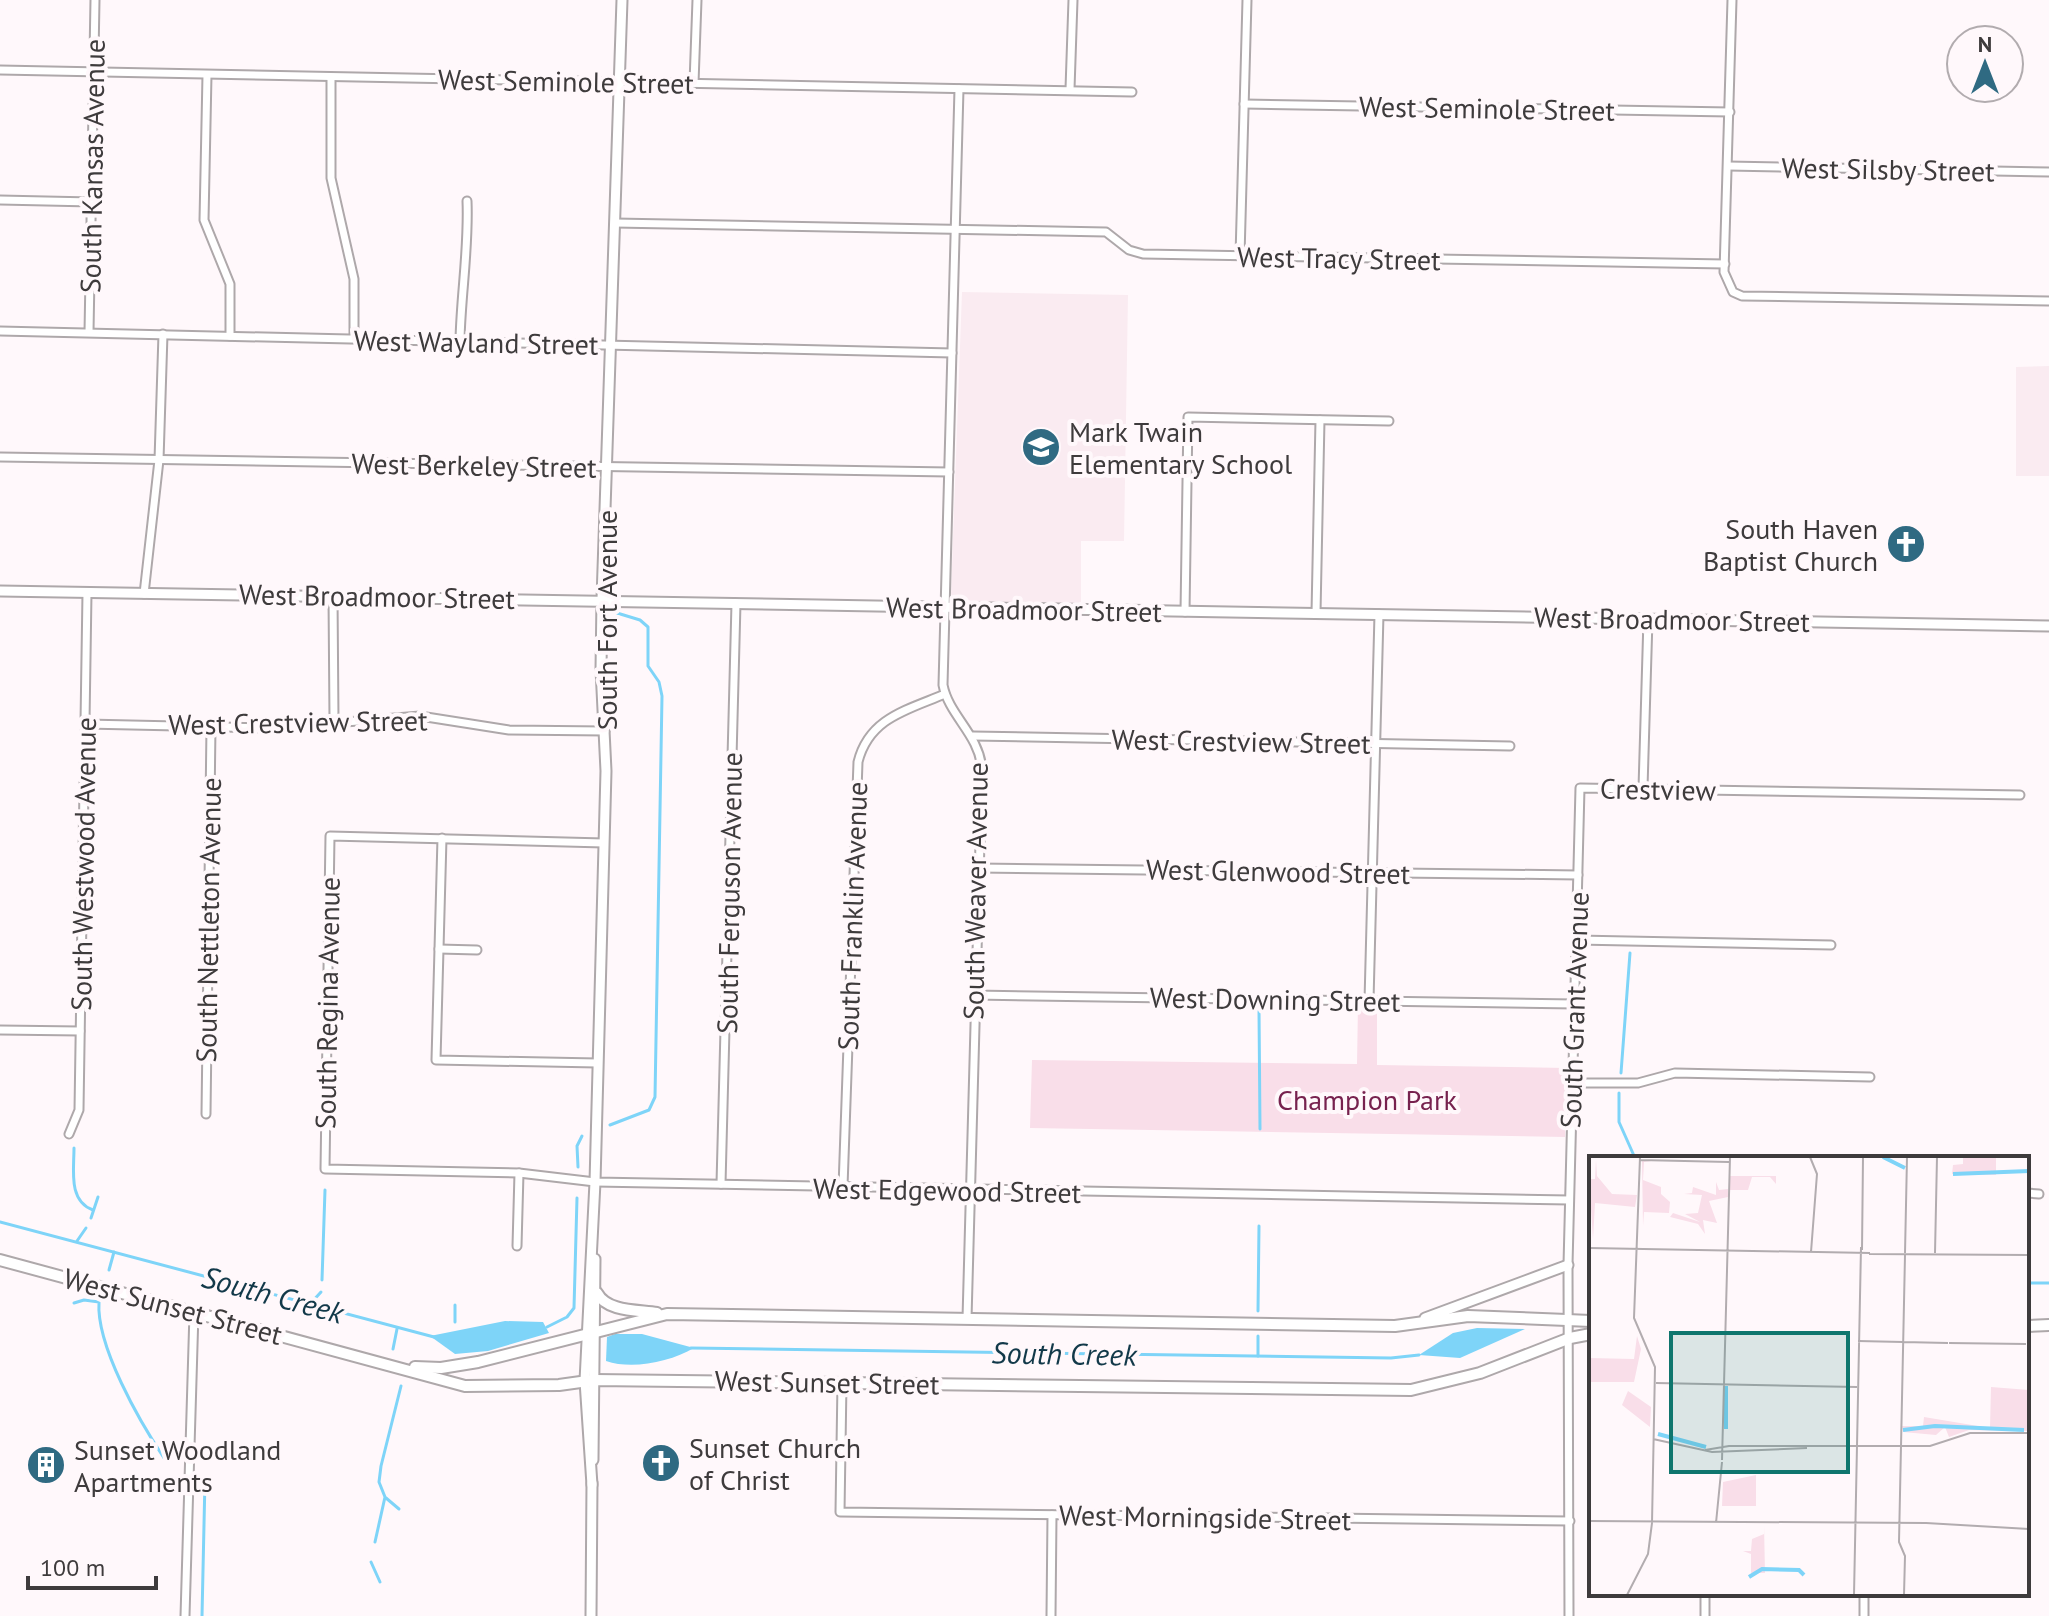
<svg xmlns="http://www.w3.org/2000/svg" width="2049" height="1616" font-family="'PT Sans',sans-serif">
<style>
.built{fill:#faebf1}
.green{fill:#f9dee9}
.water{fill:#7ed4f8}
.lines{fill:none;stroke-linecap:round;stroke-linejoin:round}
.stream{stroke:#7ed4f8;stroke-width:3}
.minor-casing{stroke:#aea8aa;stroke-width:11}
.tertiary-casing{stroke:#aea8aa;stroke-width:13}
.secondary-casing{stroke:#aea8aa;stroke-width:14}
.minor{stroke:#fff;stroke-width:7}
.tertiary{stroke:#fff;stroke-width:9}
.secondary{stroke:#fff;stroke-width:10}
.labels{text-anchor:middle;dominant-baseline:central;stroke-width:8;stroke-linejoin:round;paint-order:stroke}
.street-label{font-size:28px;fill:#3e3b3c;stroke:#fff8fb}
.poi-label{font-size:28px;fill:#3e3b3c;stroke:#fff8fb;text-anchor:start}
.park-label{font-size:28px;fill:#77224f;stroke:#fff8fb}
.water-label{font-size:30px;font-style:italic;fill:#123949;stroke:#fff8fb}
.inset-river{fill:none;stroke:#7ed4f8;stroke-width:4}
.inset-road{fill:none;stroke:#b2acaf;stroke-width:2}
.view{fill:#0f766e;fill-opacity:0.15;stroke:#0f766e;stroke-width:4}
.inset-edge{fill:none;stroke:#3e3b3c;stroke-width:4}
</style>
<rect width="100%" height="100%" fill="#fff8fb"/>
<!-- built -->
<g class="built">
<polygon points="962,292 1128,295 1124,541 1081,541 1081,604 963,602 954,599 951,594"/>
<polygon points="2049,366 2049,476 2016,476 2016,367"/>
</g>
<!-- green -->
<polygon class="green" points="1358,1005 1377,1007 1377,1065 1566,1068 1565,1137 1030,1128 1032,1060 1357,1064"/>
<!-- water -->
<g class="water">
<polygon points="505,1321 543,1322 549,1333 488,1351 455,1354 430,1336"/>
<polygon points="1477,1328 1525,1329 1460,1358 1419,1355 1453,1333"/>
<path d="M 615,1334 L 642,1334 L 694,1348 C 670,1362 632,1370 606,1361 L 607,1337 Z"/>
</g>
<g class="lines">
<!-- stream -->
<g class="stream">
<polyline points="1259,1010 1260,1129"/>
<polyline points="1621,1073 1630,953"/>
<polyline points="1619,1093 1619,1122 1635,1158"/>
<polyline points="610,1125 649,1110 655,1097 662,696 659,682 648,666 648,627 640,620 617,613"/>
<path d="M 74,1148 C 74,1170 68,1201 93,1210"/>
<polyline points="578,1167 577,1146 582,1136"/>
<polyline points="91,1218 98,1197"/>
<polyline points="0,1222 434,1337"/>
<polyline points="77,1241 86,1228"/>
<polyline points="109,1270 114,1252"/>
<polyline points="322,1280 325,1190"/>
<polyline points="2027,1283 2049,1283"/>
<path d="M 74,1303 L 84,1300 L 99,1302 C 96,1346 140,1422 164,1458"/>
<polyline points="310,1304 321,1292"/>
<polyline points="1258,1311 1259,1226"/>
<polyline points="455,1322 455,1305"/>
<polyline points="547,1327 567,1317 574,1308 577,1198"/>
<polyline points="691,1348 1391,1358 1419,1355"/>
<polyline points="393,1349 397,1329"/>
<polyline points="1258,1356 1258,1336"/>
<polyline points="386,1498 399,1509"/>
<polyline points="375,1542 385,1497 379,1482 381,1466 401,1386"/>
<polyline points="371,1562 380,1582"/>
<polyline points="202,1616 205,1479"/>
</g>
<defs>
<g id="minor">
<polyline points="1732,0 1724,272 1733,292 1742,296 2049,301"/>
<polyline points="0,70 1132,92"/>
<polyline points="207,75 204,220 230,284 230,336"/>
<polyline points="331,77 331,178 354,279 354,338"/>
<polyline points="694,83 697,0"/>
<path d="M 959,89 L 943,685 C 949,716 979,734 982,769 L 967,1319"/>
<polyline points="1070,89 1073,0"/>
<polyline points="1244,104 1730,112"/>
<polyline points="1728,166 2049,172"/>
<polyline points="0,200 92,202"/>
<polyline points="615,223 1106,232 1129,250 1143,254 1725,264"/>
<polyline points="1240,256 1247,0"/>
<polyline points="0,331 952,353"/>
<polyline points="89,332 95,0"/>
<path d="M 460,340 C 461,294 469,247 467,201"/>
<polyline points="0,457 949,472"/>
<polyline points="144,594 159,460 163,334"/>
<polyline points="333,596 334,720"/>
<polyline points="1185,612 1188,417 1389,421"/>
<polyline points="1316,613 1320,420"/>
<polyline points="86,724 271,728 420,716 509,730 605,731"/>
<polyline points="973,736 1510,746"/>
<polyline points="1643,788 1648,619"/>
<polyline points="442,838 436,1060 597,1063"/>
<polyline points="604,843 330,836 325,1169 519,1173 595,1182 1569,1200"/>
<polyline points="978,868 1578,875"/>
<polyline points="1577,940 1831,945"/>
<polyline points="439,949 477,950"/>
<polyline points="974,995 1575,1004"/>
<polyline points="1369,1001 1379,614"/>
<polyline points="0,1030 80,1031"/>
<polyline points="1572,1083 1638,1083 1675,1073 1870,1077"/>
<polyline points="206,1114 211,727"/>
<polyline points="69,1134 79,1110 87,593"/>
<polyline points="721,1184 736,603"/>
<path d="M 843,1187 L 858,762 C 869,718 907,710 945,694"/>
<polyline points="2027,1193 2039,1194"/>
<polyline points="517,1246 519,1173"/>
<polyline points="842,1382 840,1512 1570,1521"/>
<polyline points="185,1616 194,1312"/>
<polyline points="1051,1616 1052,1515"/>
<polyline points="1569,1616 1568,1265 1580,788 2020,795"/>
<polyline points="1705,1616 1705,1594"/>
<polyline points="1864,1616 1864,1594"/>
</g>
<g id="tertiary">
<polyline points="0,591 2049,626"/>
<polyline points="1425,1318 1568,1265"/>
<polyline points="593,1460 595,1259"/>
<polyline points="592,1485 585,1381 595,1182 606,771 601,669 602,599 622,0"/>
<polyline points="591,1616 592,1483"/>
</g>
<g id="secondary">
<polyline points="0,1260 465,1386 559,1385 595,1380 1411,1390 1480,1373 1570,1338 1591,1334"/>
<path d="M 597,1293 C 607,1312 638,1310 657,1313"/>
<polyline points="2027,1326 2049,1325"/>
<polyline points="415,1367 441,1368 478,1362 667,1314 1395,1326 1468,1316 1591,1321"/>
</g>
</defs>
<!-- minor casing -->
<use href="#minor" class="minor-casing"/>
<!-- tertiary casing -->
<use href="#tertiary" class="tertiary-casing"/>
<!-- secondary casing -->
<use href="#secondary" class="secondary-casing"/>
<!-- minor -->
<use href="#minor" class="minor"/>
<!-- tertiary -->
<use href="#tertiary" class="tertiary"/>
<!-- secondary -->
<use href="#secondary" class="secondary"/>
</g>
<!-- icons -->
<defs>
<symbol id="school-disc" viewBox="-11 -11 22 22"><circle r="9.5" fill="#2f6a82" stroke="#fff8fb"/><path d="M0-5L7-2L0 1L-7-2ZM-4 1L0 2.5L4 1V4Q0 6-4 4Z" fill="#fff"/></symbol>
<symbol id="church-disc" viewBox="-11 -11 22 22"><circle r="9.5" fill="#2f6a82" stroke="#fff8fb"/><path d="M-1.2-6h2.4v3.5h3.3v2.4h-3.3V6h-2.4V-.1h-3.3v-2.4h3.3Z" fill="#fff"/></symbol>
<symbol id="building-disc" viewBox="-11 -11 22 22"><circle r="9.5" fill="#2f6a82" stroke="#fff8fb"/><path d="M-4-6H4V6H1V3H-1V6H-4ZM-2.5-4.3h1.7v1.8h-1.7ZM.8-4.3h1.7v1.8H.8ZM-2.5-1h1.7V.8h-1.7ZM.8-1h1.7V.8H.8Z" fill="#fff"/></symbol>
</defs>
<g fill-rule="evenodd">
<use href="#school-disc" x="1019" y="425" width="44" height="44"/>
<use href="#church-disc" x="1884" y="522" width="44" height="44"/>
<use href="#church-disc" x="639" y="1441" width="44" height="44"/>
<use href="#building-disc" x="24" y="1443" width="44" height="44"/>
</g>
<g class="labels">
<!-- street labels -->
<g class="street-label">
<text transform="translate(566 81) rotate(1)">West Seminole Street</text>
<text transform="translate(1487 108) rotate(1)">West Seminole Street</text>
<text transform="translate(92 166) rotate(-89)">South Kansas Avenue</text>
<text transform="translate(1888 169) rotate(1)">West Silsby Street</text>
<text transform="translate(1339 258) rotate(1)">West Tracy Street</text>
<text transform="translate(476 342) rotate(1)">West Wayland Street</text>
<text transform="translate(474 465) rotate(1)">West Berkeley Street</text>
<text transform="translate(377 596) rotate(1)">West Broadmoor Street</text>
<text transform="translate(1024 609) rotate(1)">West Broadmoor Street</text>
<text transform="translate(1672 619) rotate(1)">West Broadmoor Street</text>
<text transform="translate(606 620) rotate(-90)">South Fort Avenue</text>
<text transform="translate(298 722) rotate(-1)">West Crestview Street</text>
<text transform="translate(1241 741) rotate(1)">West Crestview Street</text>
<text transform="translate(1658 789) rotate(1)">Crestview</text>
<text transform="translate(83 864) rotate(-89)">South Westwood Avenue</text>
<text transform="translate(1278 871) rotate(1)">West Glenwood Street</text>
<text transform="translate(975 891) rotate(-89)">South Weaver Avenue</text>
<text transform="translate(729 893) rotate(-89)">South Ferguson Avenue</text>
<text transform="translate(852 916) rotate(-88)">South Franklin Avenue</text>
<text transform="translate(208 920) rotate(-89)">South Nettleton Avenue</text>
<text transform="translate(1275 999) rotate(1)">West Downing Street</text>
<text transform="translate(327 1003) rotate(-89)">South Regina Avenue</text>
<text transform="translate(1574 1010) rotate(-88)">South Grant Avenue</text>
<text transform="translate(947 1190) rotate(1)">West Edgewood Street</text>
<text transform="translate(173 1306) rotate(15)">West Sunset Street</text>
<text transform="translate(827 1382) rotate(1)">West Sunset Street</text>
<text transform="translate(1205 1517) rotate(1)">West Morningside Street</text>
</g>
<!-- poi labels -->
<g class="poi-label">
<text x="1069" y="431">Mark Twain<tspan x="1069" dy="32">Elementary School</tspan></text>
<text x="1878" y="528" text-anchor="end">South Haven<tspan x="1878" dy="32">Baptist Church</tspan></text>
<text x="689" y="1447">Sunset Church<tspan x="689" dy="32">of Christ</tspan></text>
<text x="74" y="1449">Sunset Woodland<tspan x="74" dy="32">Apartments</tspan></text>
</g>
<!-- park labels -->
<g class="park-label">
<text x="1367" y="1099">Champion Park</text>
</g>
<!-- water labels -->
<g class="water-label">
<text transform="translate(273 1294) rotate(15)">South Creek</text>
<text transform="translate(1064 1353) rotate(1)">South Creek</text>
</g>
</g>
<!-- overview -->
<g transform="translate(1589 1156)">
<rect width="440" height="440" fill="#fff8fb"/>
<path d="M 374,1 L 407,1 L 407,19 L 363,18 L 364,9 L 374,8 ZM 7,4 L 8,20 L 23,38 L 48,39 L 46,51 L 6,47 L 4,83 L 0,23 L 6,23 ZM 53,5 L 62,5 L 55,6 L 54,24 L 72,31 L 72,38 L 81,46 L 80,57 L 55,56 L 54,70 ZM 140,20 L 187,20 L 187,28 L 181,21 L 163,21 L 159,34 L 140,34 ZM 127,26 L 130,34 L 139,33 L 139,41 L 120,45 L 128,67 L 114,64 L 116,78 L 109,68 L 81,61 L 84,57 L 111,66 L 96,58 L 109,57 L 113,39 L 95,38 L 103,37 L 104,31 L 127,39 ZM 48,180 L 52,193 L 45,226 L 0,226 L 0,202 L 45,203 ZM 402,231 L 440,234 L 440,275 L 380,274 L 360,281 L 356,271 L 347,279 L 314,276 L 313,270 L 334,270 L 335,261 L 401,272 ZM 39,235 L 62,251 L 61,271 L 33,249 ZM 167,319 L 167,350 L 133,350 L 134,326 ZM 175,369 L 176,417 L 162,417 L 162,398 L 154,395 L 162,395 L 163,383 L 175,378 Z" fill="#f9dee9"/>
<path class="inset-river" d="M 294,1 L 316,12M 364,18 L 440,15M 137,230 L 137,273M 314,274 L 346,270 L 435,274M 69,278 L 117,291M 160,421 L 173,413 L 210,414 L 215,419"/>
<path class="inset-road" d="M 221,1 L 228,18 L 222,96M 51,4 L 140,6M 0,92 L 281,97M 273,94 L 274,1M 316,97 L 318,1M 346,97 L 348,1M 280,98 L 440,99M 269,185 L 359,187M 360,187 L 437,188M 67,227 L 268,231M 64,283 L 123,296 L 218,292M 116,294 L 140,290 L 341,290 L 381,277 L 440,277M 133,304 L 141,1M 0,365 L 337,367 L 440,373M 127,367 L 133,306M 38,439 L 59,398 L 63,367 L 66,211 L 45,162 L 51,1M 265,439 L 272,91M 315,439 L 316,400 L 310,386 L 316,99"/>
<path class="view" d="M 82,177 L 259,177 L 259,316 L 82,316 Z"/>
<rect width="440" height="440" class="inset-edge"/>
</g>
<!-- north arrow -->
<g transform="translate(1985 64)"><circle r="38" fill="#fff8fb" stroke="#b2acaf" stroke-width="2"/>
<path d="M0-6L14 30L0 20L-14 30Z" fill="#2f6a82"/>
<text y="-12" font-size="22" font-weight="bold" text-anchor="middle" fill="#3e3b3c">N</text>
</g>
<!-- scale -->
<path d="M28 1576v12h128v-12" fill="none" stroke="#3e3b3c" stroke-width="4"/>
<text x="40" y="1576" font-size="24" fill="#3e3b3c" stroke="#fff8fb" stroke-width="6" paint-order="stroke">100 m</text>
</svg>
